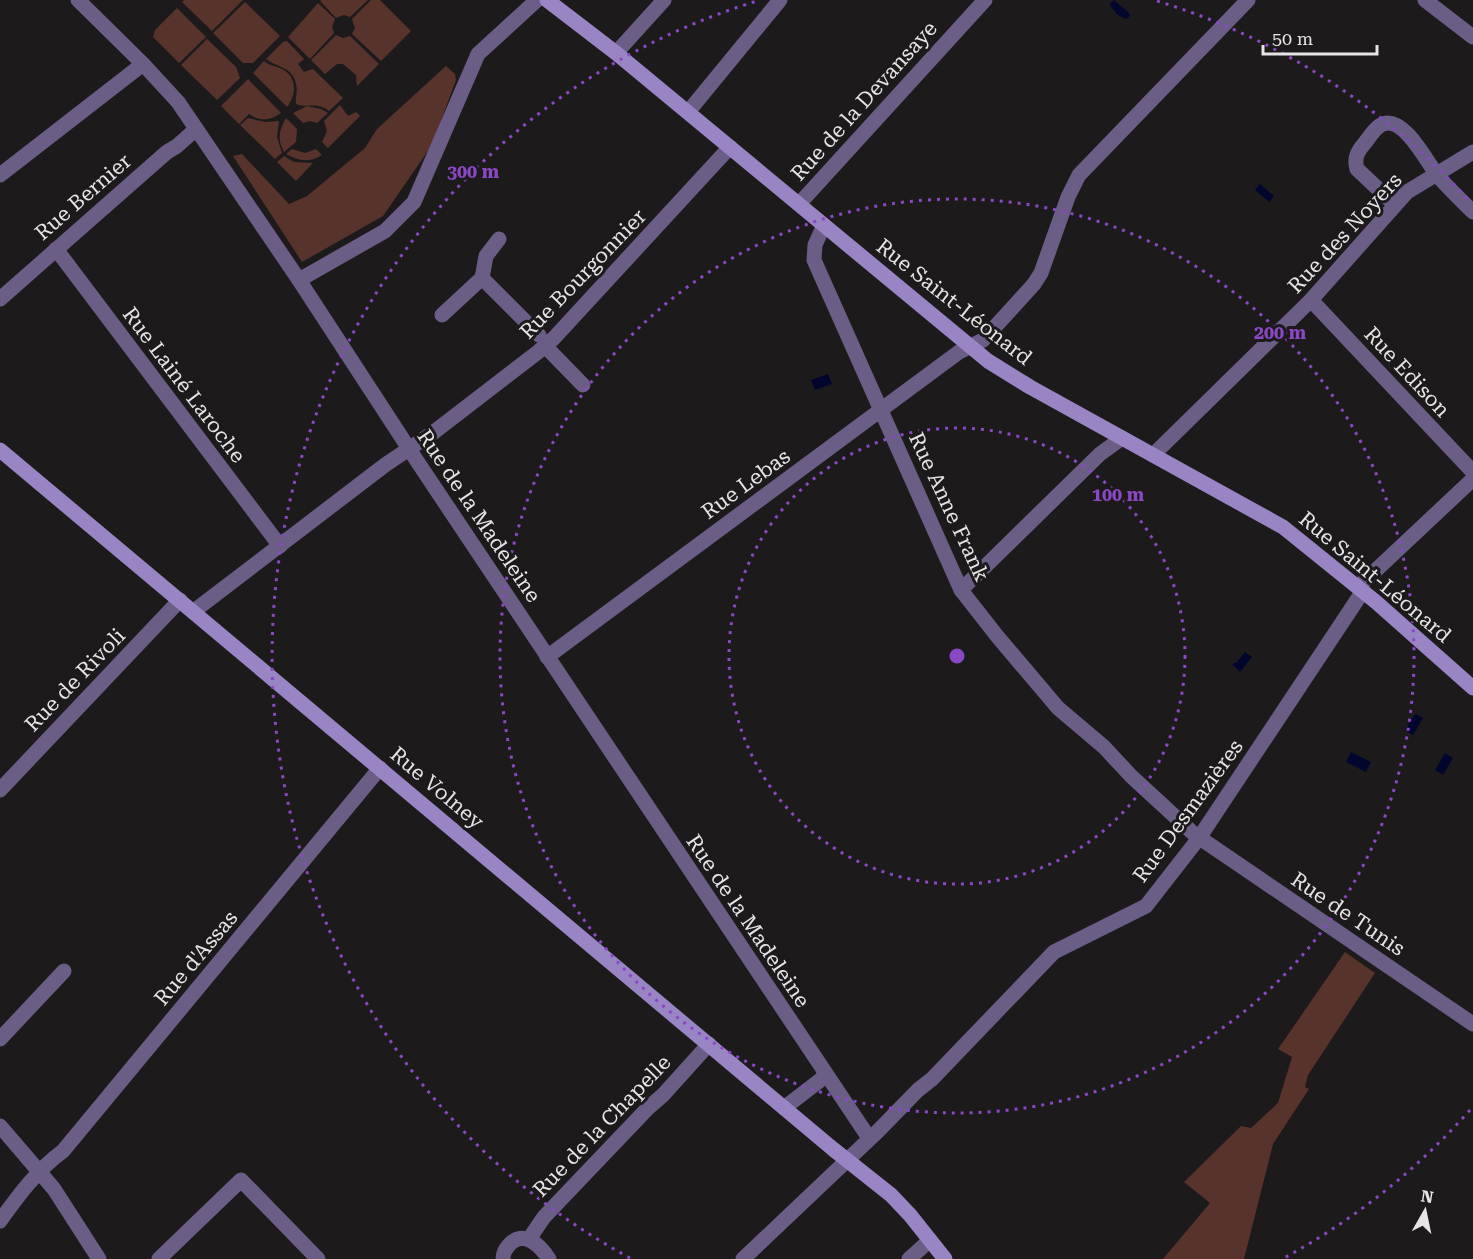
<svg xmlns="http://www.w3.org/2000/svg" width="1473" height="1259" font-family="'Roboto Serif',serif">
<style>
.green{fill:#57332b}
.water{fill:#02062e}
.lines{fill:none;stroke-linecap:round;stroke-linejoin:round}
.street{stroke:#6b5e86;stroke-width:15}
.secondary{stroke:#9984c4;stroke-width:15}
.ring{fill:none;stroke:#8b48c5;stroke-width:3;stroke-dasharray:3 6}
.labels{text-anchor:middle;dominant-baseline:central;stroke-width:6;stroke-linejoin:round;paint-order:stroke}
.street-label{font-size:21px;fill:#e6e4e5;stroke:#1d1a1c}
.centre{fill:#8b48c5;stroke:#1d1a1c;stroke-width:3}
.ring-label{font-size:18px;text-anchor:middle;font-weight:bold;fill:#8b48c5;stroke:#1d1a1c;stroke-width:6;stroke-linejoin:round;paint-order:stroke}
</style>
<rect width="100%" height="100%" fill="#1d1a1c"/>
<!-- green -->
<g class="green">
<polygon points="184,0 243,0 212,31 182,2"/>
<polygon points="321,0 368,0 350,17 344,15 336,18 320,1"/>
<polygon points="371,0 380,0 411,31 381,61 352,34 355,28 352,19"/>
<polygon points="245,2 280,36 253,63 243,63 213,33"/>
<polygon points="318,3 335,19 332,27 334,33 310,59 288,37"/>
<polygon points="177,8 206,37 179,63 153,37 155,30"/>
<polygon points="336,35 343,38 350,36 379,64 357,86 356,75 343,64 337,64 325,74 311,60"/>
<polygon points="207,39 236,67 240,78 217,100 181,65"/>
<path d="M 287,41 L 304,59 L 298,64 L 304,72 L 313,69 L 343,98 L 329,111 C 316,101 308,109 296,104 C 295,98 298,91 296,84 C 293,67 278,68 266,59 L 283,42 Z"/>
<path d="M 264,61 C 270,66 276,66 282,69 C 298,77 296,96 287,107 L 253,73 Z"/>
<polygon points="446,66 455,74 456,80 432,145 383,216 302,262 233,156 242,154 289,204 307,196 365,148 377,129"/>
<path d="M 248,79 L 281,113 C 270,121 260,122 249,114 L 239,124 L 221,106 Z"/>
<polygon points="340,105 348,116 356,112 360,116 328,148 322,142 327,131 324,121"/>
<polygon points="307,106 321,109 328,113 317,123 310,121 303,123 293,113"/>
<polygon points="248,118 265,122 279,121 277,137 282,153 275,159 240,125"/>
<path d="M 286,118 L 297,129 L 296,142 L 284,152 C 277,140 279,130 286,118 Z"/>
<path d="M 292,149 L 305,153 L 316,149 L 322,155 C 310,163 298,161 286,154 Z"/>
<polygon points="284,156 294,162 313,163 296,181 277,162"/>
<polygon points="1345,952 1375,973 1308,1075 1305,1087 1309,1089 1273,1144 1244,1259 1163,1259 1210,1203 1184,1182 1241,1126 1251,1128 1278,1103 1292,1057 1278,1049"/>
</g>
<!-- water -->
<g class="water">
<path d="M 1114,0 L 1128,12 L 1130,16 L 1126,19 C 1120,18 1112,10 1110,4 Z"/>
<polygon points="1260,184 1274,196 1269,202 1255,190"/>
<polygon points="828,374 832,384 815,390 811,380"/>
<polygon points="1245,652 1252,657 1240,672 1232,664 1237,662"/>
<polygon points="1415,714 1423,718 1413,735 1405,730"/>
<polygon points="1351,752 1371,762 1366,772 1346,762"/>
<polygon points="1445,753 1453,758 1443,775 1435,770"/>
</g>
<g class="lines">
<!-- street -->
<g class="street">
<polyline points="78,0 143,64 178,102 299,280 417,461 869,1138"/>
<polyline points="1425,0 1473,37"/>
<polyline points="616,53 664,0"/>
<polyline points="688,112 780,0"/>
<polyline points="0,175 143,64"/>
<polyline points="799,204 985,0"/>
<path d="M 1395,205 L 1357,169 C 1354,159 1357,152 1364,144 C 1369,138 1375,127 1383,124 C 1404,116 1427,162 1437,175 C 1448,188 1461,200 1473,212"/>
<polyline points="824,225 815,245 814,260 961,590 997,636 1058,708 1104,747 1131,776 1194,834 1473,1024"/>
<polyline points="56,249 280,546"/>
<polyline points="482,278 486,256 499,239"/>
<polyline points="299,280 385,231 414,202 478,54 537,0"/>
<polyline points="0,299 167,152 177,146 196,129"/>
<polyline points="1311,300 1473,472"/>
<polyline points="442,315 482,278 539,335"/>
<polyline points="545,346 583,385"/>
<polyline points="1153,455 1311,300 1407,192 1473,152"/>
<polyline points="1358,587 1473,479"/>
<polyline points="961,590 1100,454 1122,438"/>
<polyline points="194,611 385,465 434,432 538,352 554,338 730,147"/>
<polyline points="547,657 959,352 983,340 1034,284 1041,273 1068,197 1079,175 1248,0"/>
<polyline points="0,790 180,600"/>
<polyline points="0,1039 64,971"/>
<polyline points="784,1108 823,1078 824,1073"/>
<polyline points="0,1126 54,1189 99,1259"/>
<path d="M 0,1221 C 18,1196 37,1170 63,1151 L 380,768"/>
<polyline points="529,1239 544,1217 648,1108 663,1095 709,1044"/>
<polyline points="159,1259 241,1180 318,1259"/>
<path d="M 503,1259 C 503,1253 505,1250 509,1245 C 523,1229 540,1245 549,1259"/>
<polyline points="743,1259 878,1131 918,1090 932,1079 1054,952 1146,906 1199,838 1363,591"/>
<polyline points="909,1259 930,1240"/>
</g>
<!-- secondary -->
<g class="secondary">
<polyline points="547,0 616,53 988,361 1030,387 1283,527 1376,602 1473,688"/>
<polyline points="0,450 833,1149 891,1195 910,1215 945,1259"/>
</g>
</g>
<!-- distance rings -->
<g class="ring">
<circle cx="957" cy="656" r="228"/>
<circle cx="957" cy="656" r="457"/>
<path d="M1470 1110A685 685 0 0 1 1284 1258M630 1258A685 685 0 0 1 757 1M1157 1A685 685 0 0 1 1470 202"/>
</g>
<g class="labels">
<!-- street labels -->
<g class="street-label">
<text transform="translate(864 101) rotate(-48)">Rue de la Devansaye</text>
<text transform="translate(83 197) rotate(-41)">Rue Bernier</text>
<text transform="translate(1345 233) rotate(-47)">Rue des Noyers</text>
<text transform="translate(583 274) rotate(-46)">Rue Bourgonnier</text>
<text transform="translate(954 302) rotate(38)">Rue Saint-Léonard</text>
<text transform="translate(1407 372) rotate(47)">Rue Edison</text>
<text transform="translate(184 385) rotate(53)">Rue Lainé Laroche</text>
<text transform="translate(746 484) rotate(-36)">Rue Lebas</text>
<text transform="translate(949 507) rotate(65)">Rue Anne Frank</text>
<text transform="translate(479 516) rotate(56)">Rue de la Madeleine</text>
<text transform="translate(1375 577) rotate(40)">Rue Saint-Léonard</text>
<text transform="translate(75 680) rotate(-46)">Rue de Rivoli</text>
<text transform="translate(437 788) rotate(40)">Rue Volney</text>
<text transform="translate(1188 811) rotate(-54)">Rue Desmazières</text>
<text transform="translate(1348 914) rotate(34)">Rue de Tunis</text>
<text transform="translate(748 921) rotate(56)">Rue de la Madeleine</text>
<text transform="translate(196 958) rotate(-50)">Rue d'Assas</text>
<text transform="translate(602 1126) rotate(-46)">Rue de la Chapelle</text>
</g>
</g>
<circle cx="957" cy="656" r="9" class="centre"/>
<g class="ring-label">
<text x="473" y="178">300 m</text>
<text x="1280" y="339">200 m</text>
<text x="1118" y="501">100 m</text>
</g>
<!-- north arrow -->
<g transform="translate(1425 1211) rotate(9)" stroke="#1d1a1c" stroke-width="4.5" paint-order="stroke">
<path d="M0-4.5L10 22L0 15L-10 22Z" fill="#e6e4e5"/>
<text y="-9" font-size="16" font-weight="bold" text-anchor="middle" fill="#e6e4e5">N</text>
</g>
<!-- scale -->
<path d="M1263 45v9h114v-9" fill="none" stroke="#e6e4e5" stroke-width="3"/>
<text x="1272" y="45" font-size="18" fill="#e6e4e5" stroke="#1d1a1c" stroke-width="4.5" paint-order="stroke">50 m</text>
</svg>
